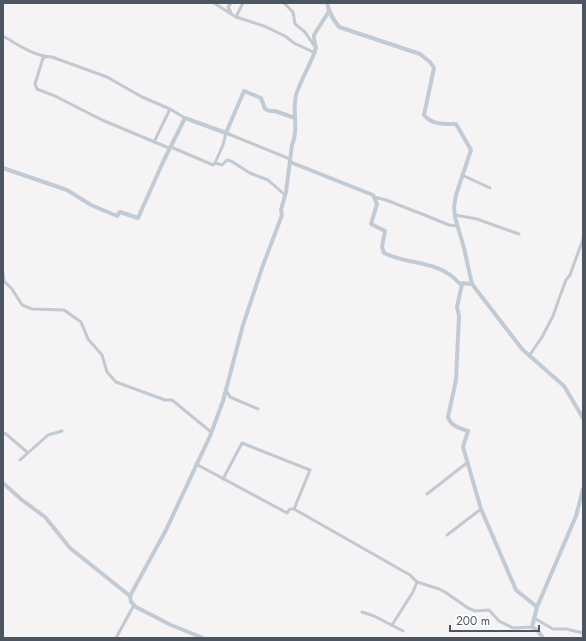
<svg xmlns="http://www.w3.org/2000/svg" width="586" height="641" font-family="Jost,sans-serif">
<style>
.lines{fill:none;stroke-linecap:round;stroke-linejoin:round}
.street{stroke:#c1cad2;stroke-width:3}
.secondary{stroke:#c1cbd6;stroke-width:4}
</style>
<rect width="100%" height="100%" fill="#f5f3f3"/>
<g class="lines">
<!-- street -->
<g class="street">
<polyline points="214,3 236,17 264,26 285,36 294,43 315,53"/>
<polyline points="284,3 293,12 295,24 305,32 315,47"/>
<polyline points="231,13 228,7 231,3"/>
<polyline points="236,17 243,3"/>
<path d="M 3,36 C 18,45 34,56 52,57 L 107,77 L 142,97 L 170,109 L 185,118"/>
<polyline points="46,57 43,58 35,84 37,89 55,96 102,120 169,148 171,147 213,165 215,163 222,165 227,160 231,161 250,173 268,180 285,195"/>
<polyline points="154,142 170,109"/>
<polyline points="215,163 223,145 226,133 290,159"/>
<polyline points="462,175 490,188"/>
<polyline points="374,197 386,200 427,216 449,225 457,226"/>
<polyline points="455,215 477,219 519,234"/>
<polyline points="3,273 4,281 12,289 22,305 32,309 64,310 81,322 88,339 102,355 107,372 116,382 165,400 172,400 211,432"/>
<polyline points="529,356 542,337 553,316 560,296 566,280 570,275 583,239"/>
<polyline points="226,390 230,397 258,409"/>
<polyline points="3,433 6,434 27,452"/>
<polyline points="20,460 48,435 62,431"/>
<polyline points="196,464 287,513 290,509 294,509 410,575 417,582 439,589 445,592 468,608 475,611 489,610 499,621 513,628 532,627"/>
<polyline points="223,479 242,443 310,470 294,509"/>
<polyline points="427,494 468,462"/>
<polyline points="447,535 481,509"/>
<polyline points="362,612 374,616 403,631"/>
<polyline points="534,618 553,629 566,629 583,633"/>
<polyline points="392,625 413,592 417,582"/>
<polyline points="116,638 134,605"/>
</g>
<!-- secondary -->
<g class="secondary">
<path d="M 327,3 C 329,13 333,19 339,27 L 420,54 L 430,62 L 434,68 L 424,115 C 432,125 445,124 456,124 L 471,150 L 456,195 L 454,207 L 455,217 L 464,248 L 472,284 L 522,349 L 564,386 L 583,418"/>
<path d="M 290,162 L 373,195 L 377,204 L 371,224 L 385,231 L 382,247 L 384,253 C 410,266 437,259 459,283 L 472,284"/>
<polyline points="3,168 67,190 91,205 117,216 120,212 138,218 163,162 185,118 226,133 244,91 261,98 265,109 270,111 275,111 295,118"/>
<path d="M 462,284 L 457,307 L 459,316 L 456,380 L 448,417 C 451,426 459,428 468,431 L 463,447 L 481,509 L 516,590 L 537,607"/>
<polyline points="3,483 22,500 45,517 70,548 130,596 131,602 136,607 171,625 203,638"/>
<path d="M 130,596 L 166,530 L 210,436 L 223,401 L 243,325 L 262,268 L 282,215 L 281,210 L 286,192 L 292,145 C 299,129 292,112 296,95 C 301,79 311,64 316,48 L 314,39 L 314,35 L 329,11"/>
<polyline points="543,638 538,631 532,627 537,607 576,516 583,489"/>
</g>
</g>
<!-- border -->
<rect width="586" height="641" fill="none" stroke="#4a5661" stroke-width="8"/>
<!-- scale -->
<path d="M450 625v6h89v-6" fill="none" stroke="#4a5661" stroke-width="2"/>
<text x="456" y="625" font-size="12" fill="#4a5661" stroke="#ffffff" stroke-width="3" paint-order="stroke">200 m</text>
</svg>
